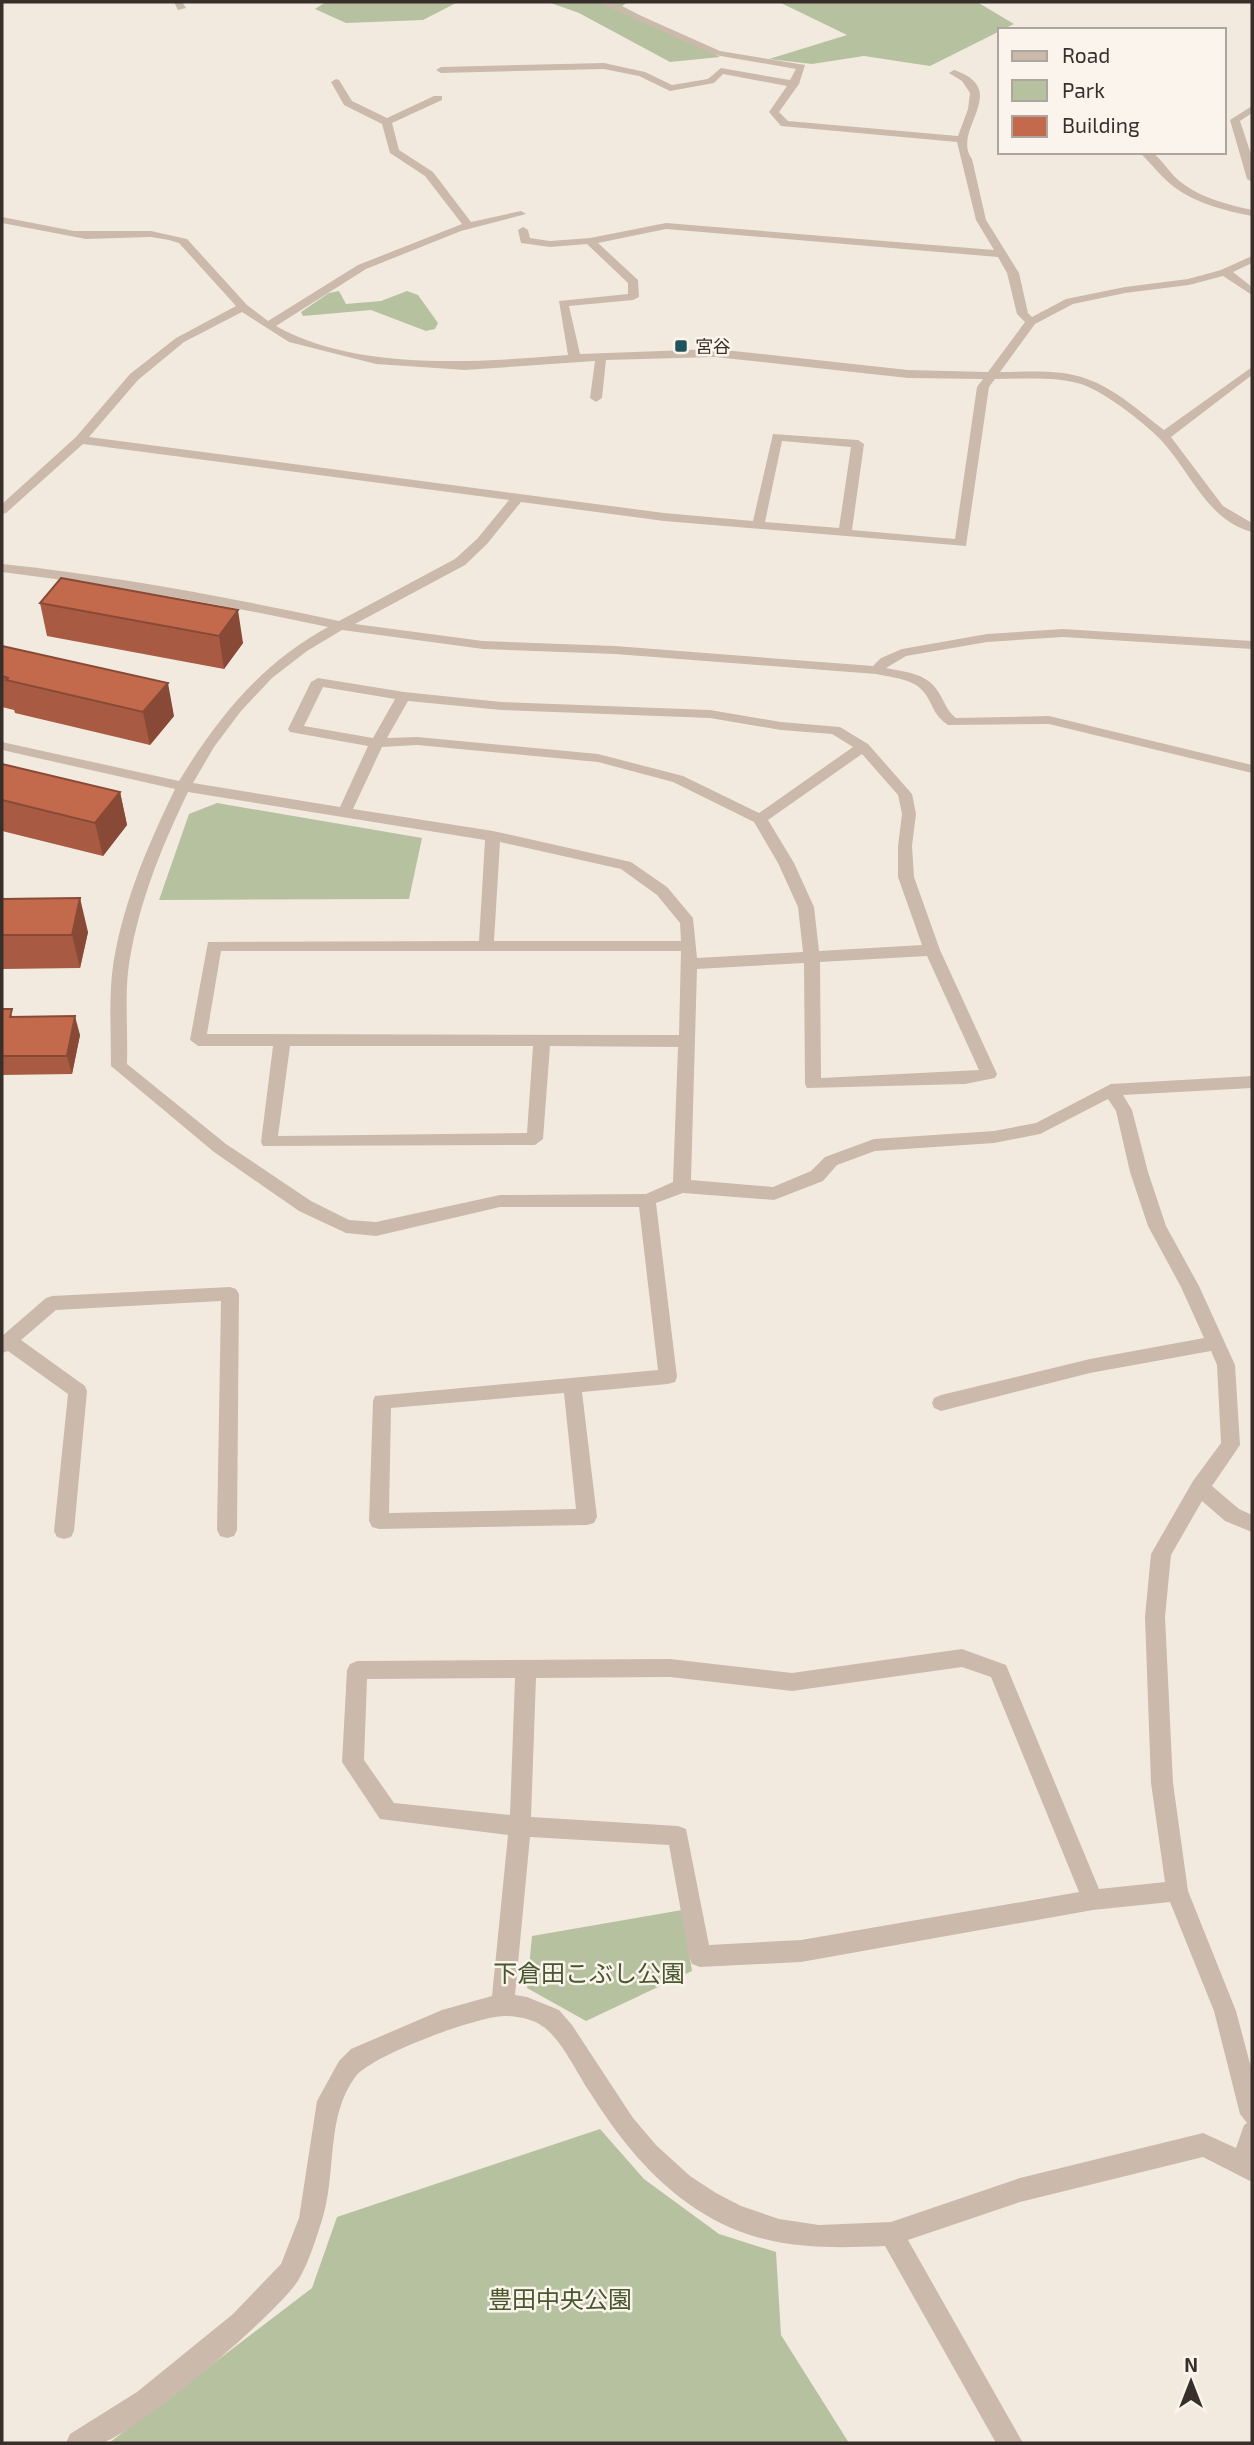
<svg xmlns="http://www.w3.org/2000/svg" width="1254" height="2445" font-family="'Exo 2','Noto Sans JP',sans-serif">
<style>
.green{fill:#b6c29f}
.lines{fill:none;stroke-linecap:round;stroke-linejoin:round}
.minor{fill:#cbbaab;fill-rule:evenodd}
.wall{fill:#a85b42}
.shaded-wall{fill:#884a36}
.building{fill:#c36a4d;stroke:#884a36;stroke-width:2}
.poi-dot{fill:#20565a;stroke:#faf4ec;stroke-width:2.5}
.labels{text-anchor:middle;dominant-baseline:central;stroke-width:5;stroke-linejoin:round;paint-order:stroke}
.far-poi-label{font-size:18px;fill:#392f2a;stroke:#faf4ec;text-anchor:start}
.near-park-label{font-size:24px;fill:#48572e;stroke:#faf4ec}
</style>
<rect width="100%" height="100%" fill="#f3eadf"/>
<!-- green -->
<g class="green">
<polygon points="326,2 458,2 423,20 346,23 315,9"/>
<polygon points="548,2 628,2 622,6 720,57 670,62 579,13"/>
<polygon points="779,2 977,2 1014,24 930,66 864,56 812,64 769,59 847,35"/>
<polygon points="339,291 346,304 381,301 407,291 418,295 438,323 435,329 426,331 371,310 303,316 301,312 329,293"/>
<polygon points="217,803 422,838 409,899 159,900 189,814"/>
<polygon points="682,1910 692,1971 586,2021 527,1988 532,1936"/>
<polygon points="600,2129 644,2179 719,2234 776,2252 781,2335 849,2443 109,2443 312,2288 337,2217"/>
</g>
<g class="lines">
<!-- minor -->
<g class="minor">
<polygon points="174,2 182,2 186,8 178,10"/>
<path d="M 598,2 L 610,2 L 720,51 L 805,65 L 799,84 L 779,112 L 788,121 L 958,136 L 968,109 L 970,93 L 962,81 L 949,73 L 954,70 C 1013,90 950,130 972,159 L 986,220 L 1019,273 L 1028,313 L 1032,317 L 1066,299 L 1125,287 L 1188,279 L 1221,270 L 1252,256 L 1252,263 L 1233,272 L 1252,287 L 1252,295 L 1223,276 L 1189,285 L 1125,293 L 1073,304 L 1035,324 L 1000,372 C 1028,372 1061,369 1087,379 C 1116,389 1140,412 1164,430 L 1252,367 L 1252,375 L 1171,437 L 1223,506 L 1252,523 L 1252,532 C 1206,520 1190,470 1160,439 C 1142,421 1105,392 1081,384 C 1054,376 1022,379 995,379 L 989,387 L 966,546 L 664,521 L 521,502 L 487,544 L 465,565 L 355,624 L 483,641 L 615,646 L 873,666 L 881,658 L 902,649 L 987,634 L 1063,629 L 1252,641 L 1252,649 L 1063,637 L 987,642 L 906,656 L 886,668 C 905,672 926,673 937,690 C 945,701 945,709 956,718 L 1049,716 L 1252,765 L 1252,773 L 1049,724 L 948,725 C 933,714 935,709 926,695 C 915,678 893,678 876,674 L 615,654 L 483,649 L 342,630 L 307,651 L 272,678 L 241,711 L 214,747 L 193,783 L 340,807 L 368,746 L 290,732 L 288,729 L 311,682 L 318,678 L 404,692 L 501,702 L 710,710 L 781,722 L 840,727 L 868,744 L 912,794 L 916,814 L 912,846 L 914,877 L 940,950 L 997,1074 L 995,1078 L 965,1084 L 807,1088 L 805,1084 L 804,963 L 697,969 L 691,1180 L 773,1187 L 811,1171 L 825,1157 L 874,1139 L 994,1131 L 1036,1123 L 1111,1084 L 1252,1076 L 1252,1088 L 1123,1095 L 1132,1110 L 1148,1172 L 1166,1226 L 1199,1286 L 1235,1365 L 1240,1445 L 1212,1486 L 1239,1509 L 1252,1515 L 1252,1532 L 1225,1521 L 1202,1501 L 1171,1555 L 1165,1617 L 1173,1783 L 1188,1891 L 1236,2011 L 1252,2071 L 1252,2182 L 1203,2157 L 1020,2202 L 908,2240 L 1023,2443 L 996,2443 L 885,2246 C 816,2249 757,2249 696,2209 C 650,2178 618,2137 589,2091 C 577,2073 560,2037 542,2026 C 533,2019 515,2016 504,2016 C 475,2017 373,2055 356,2076 C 325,2116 337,2174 322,2220 C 316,2239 309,2262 299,2279 C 282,2310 133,2436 101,2443 C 90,2445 77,2443 66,2443 L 70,2434 L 137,2392 L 233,2314 L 281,2264 L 299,2218 L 317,2101 L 339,2061 L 351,2049 L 442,2010 L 492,1996 L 508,1835 L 380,1819 L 342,1762 L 347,1670 L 350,1664 L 357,1661 L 670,1659 L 792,1673 L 962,1649 L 1006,1665 L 1099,1889 L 1165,1882 L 1151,1783 L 1145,1617 L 1151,1554 L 1193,1481 L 1221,1443 L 1217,1365 L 1211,1351 L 1090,1373 L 941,1411 L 934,1408 L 932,1403 L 934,1398 L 941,1395 L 1090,1359 L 1204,1338 L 1181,1287 L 1148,1226 L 1130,1172 L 1116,1111 L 1108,1099 L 1040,1134 L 994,1143 L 875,1151 L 837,1165 L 823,1181 L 774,1200 L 683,1193 L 656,1203 L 677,1377 L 675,1382 L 668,1384 L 582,1392 L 597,1517 L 594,1523 L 587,1525 L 379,1529 L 372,1527 L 369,1521 L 373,1401 L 375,1396 L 658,1370 L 639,1207 L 500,1207 L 376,1236 L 346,1233 L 299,1211 L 214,1152 L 111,1066 C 111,1035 109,1004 112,974 C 120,909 147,847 175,789 L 2,750 L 2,742 L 179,781 C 218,717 262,663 328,627 C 218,603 113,586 2,572 L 2,564 C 116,576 227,597 339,621 L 455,559 L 477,539 L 509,500 L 83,444 L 6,513 L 2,514 L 2,504 L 76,437 L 130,374 L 176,338 L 236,306 L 179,243 L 169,240 L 151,237 L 86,239 L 2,223 L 2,217 L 74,231 L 151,231 L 187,239 L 247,305 L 268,321 L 358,265 L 462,224 L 425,176 L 390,153 L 382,124 L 344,105 L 331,82 L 336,79 L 339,80 L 352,101 L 387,118 L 434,96 L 442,96 L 442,100 L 392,123 L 399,150 L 433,172 L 471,222 L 521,211 L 526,214 L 461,231 L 366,269 L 276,326 C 358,372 478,362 568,355 L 559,301 L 628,294 L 628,283 L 587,244 L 550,247 L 521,243 L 518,230 L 523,227 L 528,230 L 530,238 L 550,241 L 590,238 L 666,223 L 994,250 L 976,220 L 957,142 L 781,126 L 769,112 L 787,86 L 723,74 L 714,83 L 670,91 L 639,76 L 604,69 L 441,73 L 436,70 L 441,67 L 604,63 L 645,72 L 672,85 L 708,79 L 721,68 L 790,80 L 796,69 L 715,55 ZM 666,229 L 998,257 L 1007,273 L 1017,314 L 1025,322 L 988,372 L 908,370 L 715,349 L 580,354 L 569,306 L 633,300 L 639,297 L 638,280 L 598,243 ZM 242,312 L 289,342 L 376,364 L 465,370 L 595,361 L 590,398 L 596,402 L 602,398 L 606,360 L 715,357 L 908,378 L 983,379 L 977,387 L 955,539 L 852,530 L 864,444 L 858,440 L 773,434 L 753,521 L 664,513 L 89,437 L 138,380 L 184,342 ZM 782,441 L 851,447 L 839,528 L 765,522 ZM 323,687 L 395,699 L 373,738 L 304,726 ZM 408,701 L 501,710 L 710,718 L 781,730 L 832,734 L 853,747 L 759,813 L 683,776 L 598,754 L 417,737 L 387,738 ZM 417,745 L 598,762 L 673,782 L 754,822 L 778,863 L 798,907 L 803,952 L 697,958 L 693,918 L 667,887 L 631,862 L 493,831 L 353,809 L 382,747 ZM 862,754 L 898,795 L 902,814 L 898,846 L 898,877 L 922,945 L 819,951 L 814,907 L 794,863 L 768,820 ZM 188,792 L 485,840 L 479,941 L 208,942 L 190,1040 L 198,1046 L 273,1046 L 261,1142 L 263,1146 L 535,1145 L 543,1139 L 550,1046 L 678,1047 L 673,1182 L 646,1194 L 500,1195 L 376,1222 L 349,1220 L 311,1201 L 226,1144 L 127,1064 C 128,1033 125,1002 128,972 C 136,909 161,848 188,792 ZM 500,842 L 621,869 L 657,895 L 680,923 L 681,941 L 494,941 ZM 221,951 L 681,951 L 679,1035 L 207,1034 ZM 927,956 L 979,1070 L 821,1078 L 820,962 ZM 290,1046 L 533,1046 L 527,1133 L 278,1136 ZM 564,1393 L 576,1509 L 389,1513 L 391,1408 ZM 962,1667 L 991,1677 L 1079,1892 L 801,1940 L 709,1945 L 686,1829 L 678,1826 L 531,1817 L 536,1678 L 670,1677 L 792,1691 ZM 515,1678 L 510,1815 L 394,1803 L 364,1760 L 367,1679 ZM 530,1837 L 669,1845 L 689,1956 L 692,1964 L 700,1967 L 801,1962 L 1093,1910 L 1170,1902 L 1214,2011 L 1240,2114 L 1247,2123 L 1244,2125 L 1236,2148 L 1203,2133 L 1020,2178 L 891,2222 L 819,2225 L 779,2219 L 741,2206 L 716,2193 L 690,2176 L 656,2145 L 633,2118 L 572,2025 L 559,2010 L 527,1997 L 515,1995 Z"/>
<polygon points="1252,106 1252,113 1240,121 1252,157 1252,182 1247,179 1230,120"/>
<path d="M 1139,152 L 1153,153 C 1162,160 1168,170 1176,178 C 1197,197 1226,204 1252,210 L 1252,216 C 1226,211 1197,204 1174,187 C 1161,177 1151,163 1139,152 Z"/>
<polygon points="230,1287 236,1289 239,1294 237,1530 234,1536 227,1538 220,1536 217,1530 221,1301 56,1310 21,1340 85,1386 87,1391 74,1531 71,1537 64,1539 57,1537 54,1531 68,1394 8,1351 2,1353 2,1336 46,1298 52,1296"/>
</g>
</g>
<!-- wall -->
<g class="wall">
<polygon points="61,578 243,643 224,669 47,636 40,603"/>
<polygon points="2,646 174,716 150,745 15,713 14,710 2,707"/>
<polygon points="2,764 120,792 127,825 103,856 2,831"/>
<polygon points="2,899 88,932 80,968 2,969"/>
<polygon points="2,1009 14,1017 80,1035 72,1074 2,1075"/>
</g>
<!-- shaded-wall -->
<g class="shaded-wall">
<polygon points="238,610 243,643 224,669 219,636"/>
<polygon points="168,683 174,716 150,745 143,712"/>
<polygon points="120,792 127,825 103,856 95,823"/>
<polygon points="80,898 88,932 80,968 72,935"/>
<polygon points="75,1016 80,1035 72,1074 67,1056"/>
</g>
<!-- building -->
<g class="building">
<polygon points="61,578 238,610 219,636 40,603"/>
<polygon points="2,646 168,683 143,712 6,680 8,678 2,676"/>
<polygon points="2,764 120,792 95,823 2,800"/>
<polygon points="80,898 72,935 2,935 2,899"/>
<polygon points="2,1009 12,1009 10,1017 75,1016 67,1056 2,1056"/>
</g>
<!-- markers -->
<rect class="poi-dot" x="674" y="339" width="14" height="14" rx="3.5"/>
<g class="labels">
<!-- far-poi labels -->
<g class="far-poi-label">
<text x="695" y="346">宮谷</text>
</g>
<!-- near-park labels -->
<g class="near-park-label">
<text x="589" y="1972">下倉田こぶし公園</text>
<text x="560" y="2298">豊田中央公園</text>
</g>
</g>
<!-- border -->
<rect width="1254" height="2445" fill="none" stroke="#392f2a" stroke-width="7"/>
<!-- legend -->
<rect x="998" y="28" width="228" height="126" fill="#faf4ec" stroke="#ada59e" stroke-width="2"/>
<rect x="1012" y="51" width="35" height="10" fill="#cbbaab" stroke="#ada59e" stroke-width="2"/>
<text x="1062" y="63" font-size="21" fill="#392f2a">Road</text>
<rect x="1012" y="80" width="35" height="21" fill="#b6c29f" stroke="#ada59e" stroke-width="2"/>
<text x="1062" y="98" font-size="21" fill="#392f2a">Park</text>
<rect x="1012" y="116" width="35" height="21" fill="#c36a4d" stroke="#ada59e" stroke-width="2"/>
<text x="1062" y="133" font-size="21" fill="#392f2a">Building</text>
<!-- north arrow -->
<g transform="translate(1191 2382)" stroke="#faf4ec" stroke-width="5" paint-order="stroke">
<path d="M0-5L12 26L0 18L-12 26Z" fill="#392f2a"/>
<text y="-10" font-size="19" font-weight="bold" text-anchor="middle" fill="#392f2a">N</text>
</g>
</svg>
